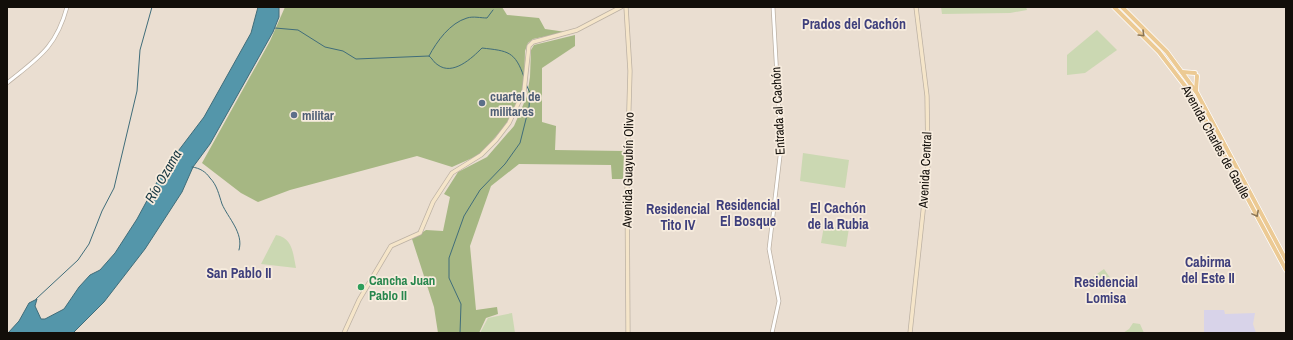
<svg xmlns="http://www.w3.org/2000/svg" width="1293" height="340" font-family="'Archivo Narrow',sans-serif">
<style>
.commercial{fill:#d8d3e9}
.green{fill:#cbd8b2}
.forest{fill:#a6b783}
.water{fill:#5496aa;stroke:#406d7a}
.lines{fill:none;stroke-linecap:round;stroke-linejoin:round}
.stream{stroke:#406d7a;stroke-width:1}
.tertiary-casing{stroke:#bcb1a4;stroke-width:4.5}
.secondary-casing{stroke:#bcb1a4;stroke-width:5}
.primary-casing{stroke:#fff;stroke-width:5.5}
.tertiary{stroke:#fff;stroke-width:3}
.secondary{stroke:#f5e5c9;stroke-width:3.5}
.primary{stroke:#ecca94;stroke-width:4}
.oneway{stroke:#8a7555}
.service-dot{fill:#5c6f8a;stroke:#f7ecde;stroke-width:1.5}
.leisure-dot{fill:#2e9e5b;stroke:#f7ecde;stroke-width:1.5}
.labels{text-anchor:middle;dominant-baseline:central;stroke-width:3.5;stroke-linejoin:round;paint-order:stroke}
.service-label{font-size:13px;font-weight:bold;fill:#4e5e75;stroke:#f7ecde;text-anchor:start}
.street-label{font-size:13px;fill:#120e09;stroke:#f7ecde}
.leisure-label{font-size:13px;font-weight:bold;fill:#27864d;stroke:#f7ecde;text-anchor:start}
.neighbourhood-label{font-size:14px;font-weight:bold;fill:#3e3f7c;stroke:#f7ecde}
.water-label{font-size:14px;font-style:italic;fill:#163640;stroke:#f7ecde}
</style>
<rect width="100%" height="100%" fill="#eaded1"/>
<!-- commercial -->
<polygon class="commercial" points="1204,310 1224,310 1225,314 1255,313 1253,324 1256,333 1204,333"/>
<!-- green -->
<g class="green">
<polygon points="941,7 1026,7 1027,10 1010,13 942,14"/>
<polygon points="1097,30 1117,50 1085,73 1067,75 1067,55"/>
<polygon points="803,153 849,160 845,188 800,181"/>
<polygon points="824,226 849,228 846,247 821,243"/>
<path d="M 276,235 C 293,238 293,254 296,268 L 261,264 Z"/>
<polygon points="1104,269 1111,279 1090,279"/>
<polygon points="512,313 515,333 480,333 488,318"/>
<polygon points="1133,323 1140,324 1144,333 1123,333 1129,329"/>
</g>
<!-- forest -->
<g class="forest">
<polygon points="285,7 502,7 507,15 539,18 545,29 566,32 533,39 528,43 525,51 524,90 509,122 479,155 452,167 417,156 290,190 258,202 241,193 202,163 270,41"/>
<polygon points="575,35 575,46 542,68 542,122 556,126 555,150 624,151 623,179 612,179 611,165 519,164 491,186 470,246 476,310 497,307 498,314 486,318 479,333 438,333 434,307 412,239 426,230 443,231 450,197 444,194 458,172 487,157 514,126 527,96 530,77 531,50 534,45"/>
</g>
<!-- water -->
<polygon class="water" points="258,7 279,7 279,17 273,32 210,144 193,167 182,192 145,249 104,302 73,333 8,333 19,321 29,303 37,299 35,306 41,319 45,319 64,309 79,287 90,275 100,270 115,253 137,219 163,171 204,117 251,33"/>
<g class="lines">
<!-- stream -->
<g class="stream">
<path d="M 275,28 L 298,30 L 325,47 L 343,51 L 356,59 L 429,56 C 432,58 434,63 438,65 C 453,76 472,58 482,48 C 508,51 515,51 524,77"/>
<path d="M 429,56 C 437,41 450,23 467,18 C 473,16 481,18 487,18 L 493,10"/>
<path d="M 192,167 C 200,168 206,172 210,178 C 217,185 219,195 222,204 C 228,218 244,233 239,250"/>
<polyline points="36,299 78,260 89,244 102,211 114,188 137,91 140,50 152,7"/>
<polyline points="460,333 461,304 449,278 449,258 464,216 480,190 505,164 520,143 529,107 530,93 526,84"/>
</g>
<defs>
<g id="tertiary">
<path d="M 7,83 C 38,58 56,48 67,7"/>
<polyline points="772,333 779,301 769,249 781,148 773,7"/>
</g>
<g id="secondary">
<polyline points="626,7 630,71 627,176 628,333"/>
<polyline points="344,333 359,300 391,246 420,233 433,202 452,173 481,155 496,140 509,123 524,91 529,46 533,42 577,30 621,7"/>
<polyline points="910,333 928,165 927,96 916,7"/>
</g>
<g id="primary">
<polyline points="1114,7 1159,52 1192,95 1286,270"/>
<polyline points="1122,7 1167,52 1197,93 1286,260"/>
<polyline points="1182,72 1195,73"/>
<polyline points="1196,90 1197,76"/>
</g>
</defs>
<!-- tertiary casing -->
<use href="#tertiary" class="tertiary-casing"/>
<!-- secondary casing -->
<use href="#secondary" class="secondary-casing"/>
<!-- primary casing -->
<use href="#primary" class="primary-casing"/>
<!-- tertiary -->
<use href="#tertiary" class="tertiary"/>
<!-- secondary -->
<use href="#secondary" class="secondary"/>
<!-- primary -->
<use href="#primary" class="primary"/>
</g>
<!-- one-way arrows -->
<defs><path id="oneway-chevron" d="M-2-3.5L2.5 0L-2 3.5" fill="none" stroke-width="1.6" stroke-linecap="round" stroke-linejoin="round"/></defs>
<g class="oneway">
<use href="#oneway-chevron" transform="translate(1142 34) rotate(45)"/>
<use href="#oneway-chevron" transform="translate(1256 214) rotate(62)"/>
</g>
<!-- markers -->
<g class="service-dot">
<circle cx="482" cy="103" r="4"/>
<circle cx="294" cy="115" r="4"/>
</g>
<circle class="leisure-dot" cx="361" cy="287" r="4"/>
<g class="labels">
<!-- service labels -->
<g class="service-label">
<text x="490" y="96">cuartel de<tspan x="490" dy="15">militares</tspan></text>
<text x="302" y="115">militar</text>
</g>
<!-- street labels -->
<g class="street-label">
<text transform="translate(778 111) rotate(-93)">Entrada al Cachón</text>
<text transform="translate(1216 142) rotate(61)">Avenida Charles de Gaulle</text>
<text transform="translate(628 170) rotate(-89)">Avenida Guayubín Olivo</text>
<text transform="translate(925 170) rotate(-87)">Avenida Central</text>
</g>
<!-- leisure labels -->
<g class="leisure-label">
<text x="369" y="280">Cancha Juan<tspan x="369" dy="15">Pablo II</tspan></text>
</g>
<!-- neighbourhood labels -->
<g class="neighbourhood-label">
<text x="854" y="24">Prados del Cachón</text>
<text x="748" y="205">Residencial<tspan x="748" dy="16">El Bosque</tspan></text>
<text x="838" y="208">El Cachón<tspan x="838" dy="16">de la Rubia</tspan></text>
<text x="678" y="209">Residencial<tspan x="678" dy="16">Tito IV</tspan></text>
<text x="1208" y="262">Cabirma<tspan x="1208" dy="16">del Este II</tspan></text>
<text x="239" y="273">San Pablo II</text>
<text x="1106" y="282">Residencial<tspan x="1106" dy="16">Lomisa</tspan></text>
</g>
<!-- water labels -->
<g class="water-label">
<text transform="translate(163 176) rotate(-60)">Río Ozama</text>
</g>
</g>
<!-- border -->
<rect width="1293" height="340" fill="none" stroke="#120e09" stroke-width="16"/>
</svg>
